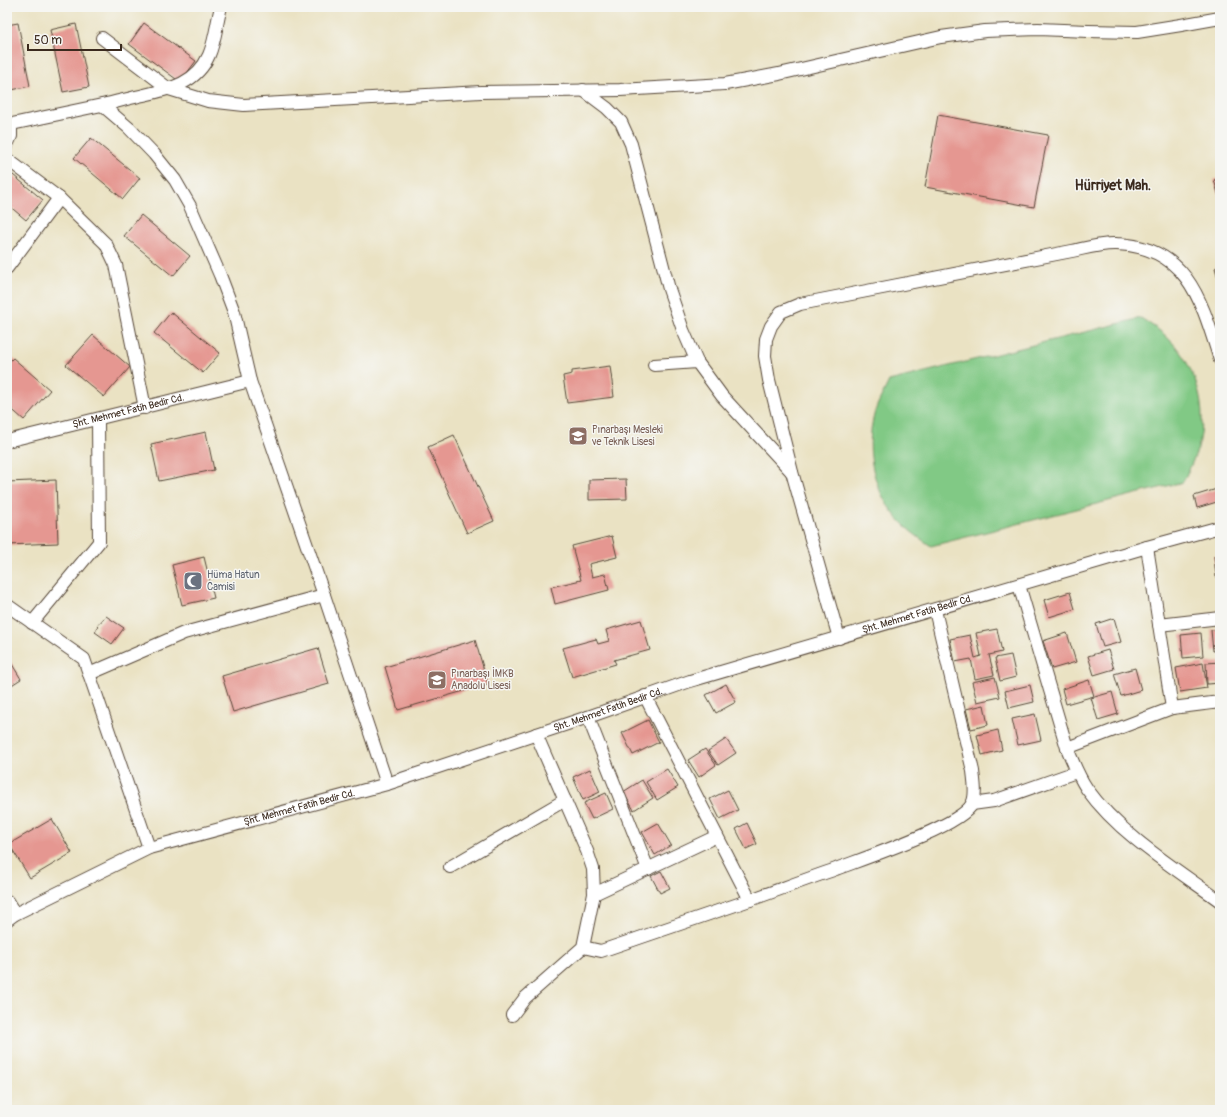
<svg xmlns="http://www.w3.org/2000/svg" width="1227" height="1117" font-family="Pangolin,sans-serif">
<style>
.green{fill:#81c985;stroke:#5e7a52}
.building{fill:#e59791}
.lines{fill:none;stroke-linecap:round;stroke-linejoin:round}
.street-casing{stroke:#554637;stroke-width:14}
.street{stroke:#fff;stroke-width:12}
.labels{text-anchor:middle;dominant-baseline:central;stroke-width:3;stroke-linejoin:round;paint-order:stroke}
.street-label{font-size:10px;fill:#3b2a1e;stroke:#f6f6f2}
.education-label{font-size:10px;fill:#785e54;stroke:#f6f6f2;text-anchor:start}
.worship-label{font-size:10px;fill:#5b616d;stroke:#f6f6f2;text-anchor:start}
.district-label{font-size:14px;font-weight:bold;fill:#3b2a1e;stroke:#f6f6f2}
</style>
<rect width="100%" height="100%" fill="#f6f6f2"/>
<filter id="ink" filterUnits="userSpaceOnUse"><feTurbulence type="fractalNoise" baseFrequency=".025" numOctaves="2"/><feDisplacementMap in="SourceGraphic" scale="8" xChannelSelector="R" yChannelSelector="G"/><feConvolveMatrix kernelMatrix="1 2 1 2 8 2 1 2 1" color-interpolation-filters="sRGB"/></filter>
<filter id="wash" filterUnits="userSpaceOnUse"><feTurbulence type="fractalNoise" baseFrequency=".012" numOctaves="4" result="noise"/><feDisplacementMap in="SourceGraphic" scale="16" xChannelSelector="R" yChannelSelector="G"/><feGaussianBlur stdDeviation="0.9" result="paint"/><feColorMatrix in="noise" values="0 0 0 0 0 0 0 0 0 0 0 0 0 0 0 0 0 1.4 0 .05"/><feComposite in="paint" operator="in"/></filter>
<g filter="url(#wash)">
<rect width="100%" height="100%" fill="#eae2c3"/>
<!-- green -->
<path class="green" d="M 1141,318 C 1151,325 1162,331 1170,340 C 1197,368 1209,410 1198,448 C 1194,460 1188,471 1183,482 L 931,546 C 921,539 910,532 902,523 C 874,495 864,453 874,415 C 877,403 884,392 889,381 Z"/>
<g id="blocks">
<!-- building -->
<g class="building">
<polygon points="18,23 30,86 7,91 7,25"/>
<polygon points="144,23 196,61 180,82 129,44"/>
<polygon points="76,24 89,87 63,92 50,30"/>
<polygon points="938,115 1048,135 1034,207 925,187"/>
<polygon points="91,138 140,178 123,199 74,158"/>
<polygon points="7,170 43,200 26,220 7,204"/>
<polygon points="1220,178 1220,200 1214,180"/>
<polygon points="141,215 190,256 173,276 124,236"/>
<polygon points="1220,266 1220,285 1215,268"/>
<polygon points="171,312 220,353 203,373 154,333"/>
<polygon points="93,335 130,367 104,397 66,365"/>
<polygon points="13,358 50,390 24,420 7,405 7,364"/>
<polygon points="610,366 614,397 567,403 563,376 572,374 572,371"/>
<polygon points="206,432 214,470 159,481 151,444"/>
<polygon points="454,435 494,521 467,533 428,447"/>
<polygon points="626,479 627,499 589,500 589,480"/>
<polygon points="56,480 58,543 7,545 7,482"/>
<polygon points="1220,488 1220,501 1197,508 1194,496"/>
<polygon points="612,536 617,557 589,564 592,577 605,574 609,590 555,604 551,587 581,580 572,546"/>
<polygon points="1214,556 1220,556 1220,577 1216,577"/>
<polygon points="204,557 214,598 182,605 172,565"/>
<polygon points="1070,592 1075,609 1049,617 1044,600"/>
<polygon points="106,616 124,628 112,644 95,632 98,627 97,626"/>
<polygon points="1114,618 1121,642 1103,647 1096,624"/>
<polygon points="641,620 650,650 614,660 616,664 572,677 563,648 596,639 598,644 609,641 606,630"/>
<polygon points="997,629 1002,652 989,655 994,675 975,679 971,659 955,662 950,639 970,635 975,658 981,656 976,633"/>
<polygon points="1220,629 1220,650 1213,651 1211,630"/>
<polygon points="1067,633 1076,662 1052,669 1043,641"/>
<polygon points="1201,633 1203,656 1183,658 1181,635"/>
<polygon points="475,640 488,684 398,710 385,667"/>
<polygon points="318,648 329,684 233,712 222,676"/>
<polygon points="1108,650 1114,669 1094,675 1088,656"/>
<polygon points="1011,655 1016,677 1000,681 995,658"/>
<polygon points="7,656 21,679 7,688"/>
<polygon points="1220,662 1220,683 1207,684 1206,663"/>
<polygon points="1203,663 1207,688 1180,692 1176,668"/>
<polygon points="1135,668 1141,690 1121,696 1114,674"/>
<polygon points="995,677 1000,697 977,702 972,682"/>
<polygon points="1089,680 1094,696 1066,704 1062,689"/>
<polygon points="726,684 736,702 716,713 706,695"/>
<polygon points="1030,685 1034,702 1009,708 1005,691"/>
<polygon points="1112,692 1118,714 1098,720 1091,698"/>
<polygon points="984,705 988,725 971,729 966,709"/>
<polygon points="1035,714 1041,740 1018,745 1012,719"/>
<polygon points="648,720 659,742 633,755 622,733"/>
<polygon points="998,730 1002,750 982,755 977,735"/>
<polygon points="726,739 736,753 718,765 708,751"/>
<polygon points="705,749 716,765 699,777 688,760"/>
<polygon points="590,769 600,792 583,800 573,777"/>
<polygon points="667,769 678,787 657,800 646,782"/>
<polygon points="642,780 653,798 634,810 623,792"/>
<polygon points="728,790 738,810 720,819 710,799"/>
<polygon points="606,793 613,809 592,819 584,803"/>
<polygon points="52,819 72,853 30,878 9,844"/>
<polygon points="658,823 671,845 655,855 642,832"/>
<polygon points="747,823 757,844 746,849 736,829"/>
<polygon points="661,871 670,888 660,893 651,876"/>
</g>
</g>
</g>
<g filter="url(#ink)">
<use href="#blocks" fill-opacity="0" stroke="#554637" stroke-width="1"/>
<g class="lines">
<defs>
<g id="street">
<polyline points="102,38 169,89 208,101 244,105 481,92 620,90 725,84 779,74 941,37 985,31 1038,29 1088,31 1137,32 1181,25 1220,18"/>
<polyline points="583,90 607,108 621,122 631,144 669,289 683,330 697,362 722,396 791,471"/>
<path d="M 102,105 C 116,102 130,98 144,95 C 171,89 197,83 209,55 C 215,42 217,21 221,7"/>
<polyline points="7,125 102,105 129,128 154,154 175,180 190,206 220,275 234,312 250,381 324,595 387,784"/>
<polyline points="7,145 11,136 11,124"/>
<polyline points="7,159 59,198"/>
<polyline points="7,268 59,198 106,244 116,265 145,408"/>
<polyline points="654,365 697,362"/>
<path id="s1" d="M 7,441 L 250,381"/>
<polyline points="1147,547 1172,708"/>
<path d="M 1019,585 L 1067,748 C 1073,762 1078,776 1087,789 C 1119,834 1176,869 1220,901"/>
<polyline points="7,605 84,659 149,848"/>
<polyline points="32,623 99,542 98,419"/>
<polyline points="1159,625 1220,618"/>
<path d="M 839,638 L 792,472 L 769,380 L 765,356 L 766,339 L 771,326 L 781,312 L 800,304 L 1072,251 C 1086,248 1103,243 1117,244 C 1189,247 1202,303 1220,360"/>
<polyline points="89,674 184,633 324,595"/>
<path d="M 645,696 L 750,900 C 778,890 807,879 836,869 C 862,859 961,826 972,804 C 977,795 974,781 973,771 L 935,610"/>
<polyline points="588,717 648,869"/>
<polyline points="1067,748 1172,708 1220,702"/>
<polyline points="972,804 994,801 1076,772"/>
<polyline points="450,867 565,800"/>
<polyline points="594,894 717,836"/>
<polyline points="7,901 15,914"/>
<path id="s2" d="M 7,920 L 15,914 L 149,848 L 387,784 L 588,717 L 690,681 L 1147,547 L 1220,527"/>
<polyline points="583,947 601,951 750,900"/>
<polyline points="512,1015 525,998 583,947 594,894 593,869 587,851 536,734"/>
</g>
</defs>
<!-- street casing -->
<use href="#street" class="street-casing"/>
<!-- street -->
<use href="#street" class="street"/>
</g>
</g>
<!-- icons -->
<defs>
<symbol id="school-square" viewBox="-11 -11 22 22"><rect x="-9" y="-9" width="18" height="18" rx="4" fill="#8d6e63" stroke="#f6f6f2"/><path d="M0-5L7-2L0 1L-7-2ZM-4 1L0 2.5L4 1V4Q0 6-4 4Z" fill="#fff"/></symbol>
<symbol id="mosque-square" viewBox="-11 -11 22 22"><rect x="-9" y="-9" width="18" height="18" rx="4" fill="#6b7280" stroke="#f6f6f2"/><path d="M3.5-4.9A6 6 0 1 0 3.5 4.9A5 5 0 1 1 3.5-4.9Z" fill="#fff"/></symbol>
</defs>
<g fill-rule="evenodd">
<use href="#school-square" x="567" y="425" width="22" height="22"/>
<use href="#mosque-square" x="182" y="570" width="22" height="22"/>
<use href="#school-square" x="426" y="669" width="22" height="22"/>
</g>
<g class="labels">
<!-- street labels -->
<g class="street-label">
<text stroke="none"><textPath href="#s1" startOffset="125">Şht. Mehmet Fatih Bedir Cd.</textPath></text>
<text stroke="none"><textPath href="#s2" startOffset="963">Şht. Mehmet Fatih Bedir Cd.</textPath></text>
<text stroke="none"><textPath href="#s2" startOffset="639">Şht. Mehmet Fatih Bedir Cd.</textPath></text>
<text stroke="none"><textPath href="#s2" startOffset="315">Şht. Mehmet Fatih Bedir Cd.</textPath></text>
</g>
<!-- education labels -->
<g class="education-label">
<text x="592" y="430">Pınarbaşı Mesleki<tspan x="592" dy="12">ve Teknik Lisesi</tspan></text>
<text x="451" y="674">Pınarbaşı İMKB<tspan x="451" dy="12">Anadolu Lisesi</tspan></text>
</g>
<!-- worship labels -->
<g class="worship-label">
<text x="207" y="575">Hüma Hatun<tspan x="207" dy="12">Camisi</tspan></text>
</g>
<!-- district labels -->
<g class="district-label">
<text x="1113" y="185">Hürriyet Mah.</text>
</g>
</g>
<!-- margin -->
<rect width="1227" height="1117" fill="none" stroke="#f6f6f2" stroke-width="24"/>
<!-- scale -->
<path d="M28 44v6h93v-6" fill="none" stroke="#3b2a1e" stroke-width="2"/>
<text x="34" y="44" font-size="12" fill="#3b2a1e" stroke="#f6f6f2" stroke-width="3" paint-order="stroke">50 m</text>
</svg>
